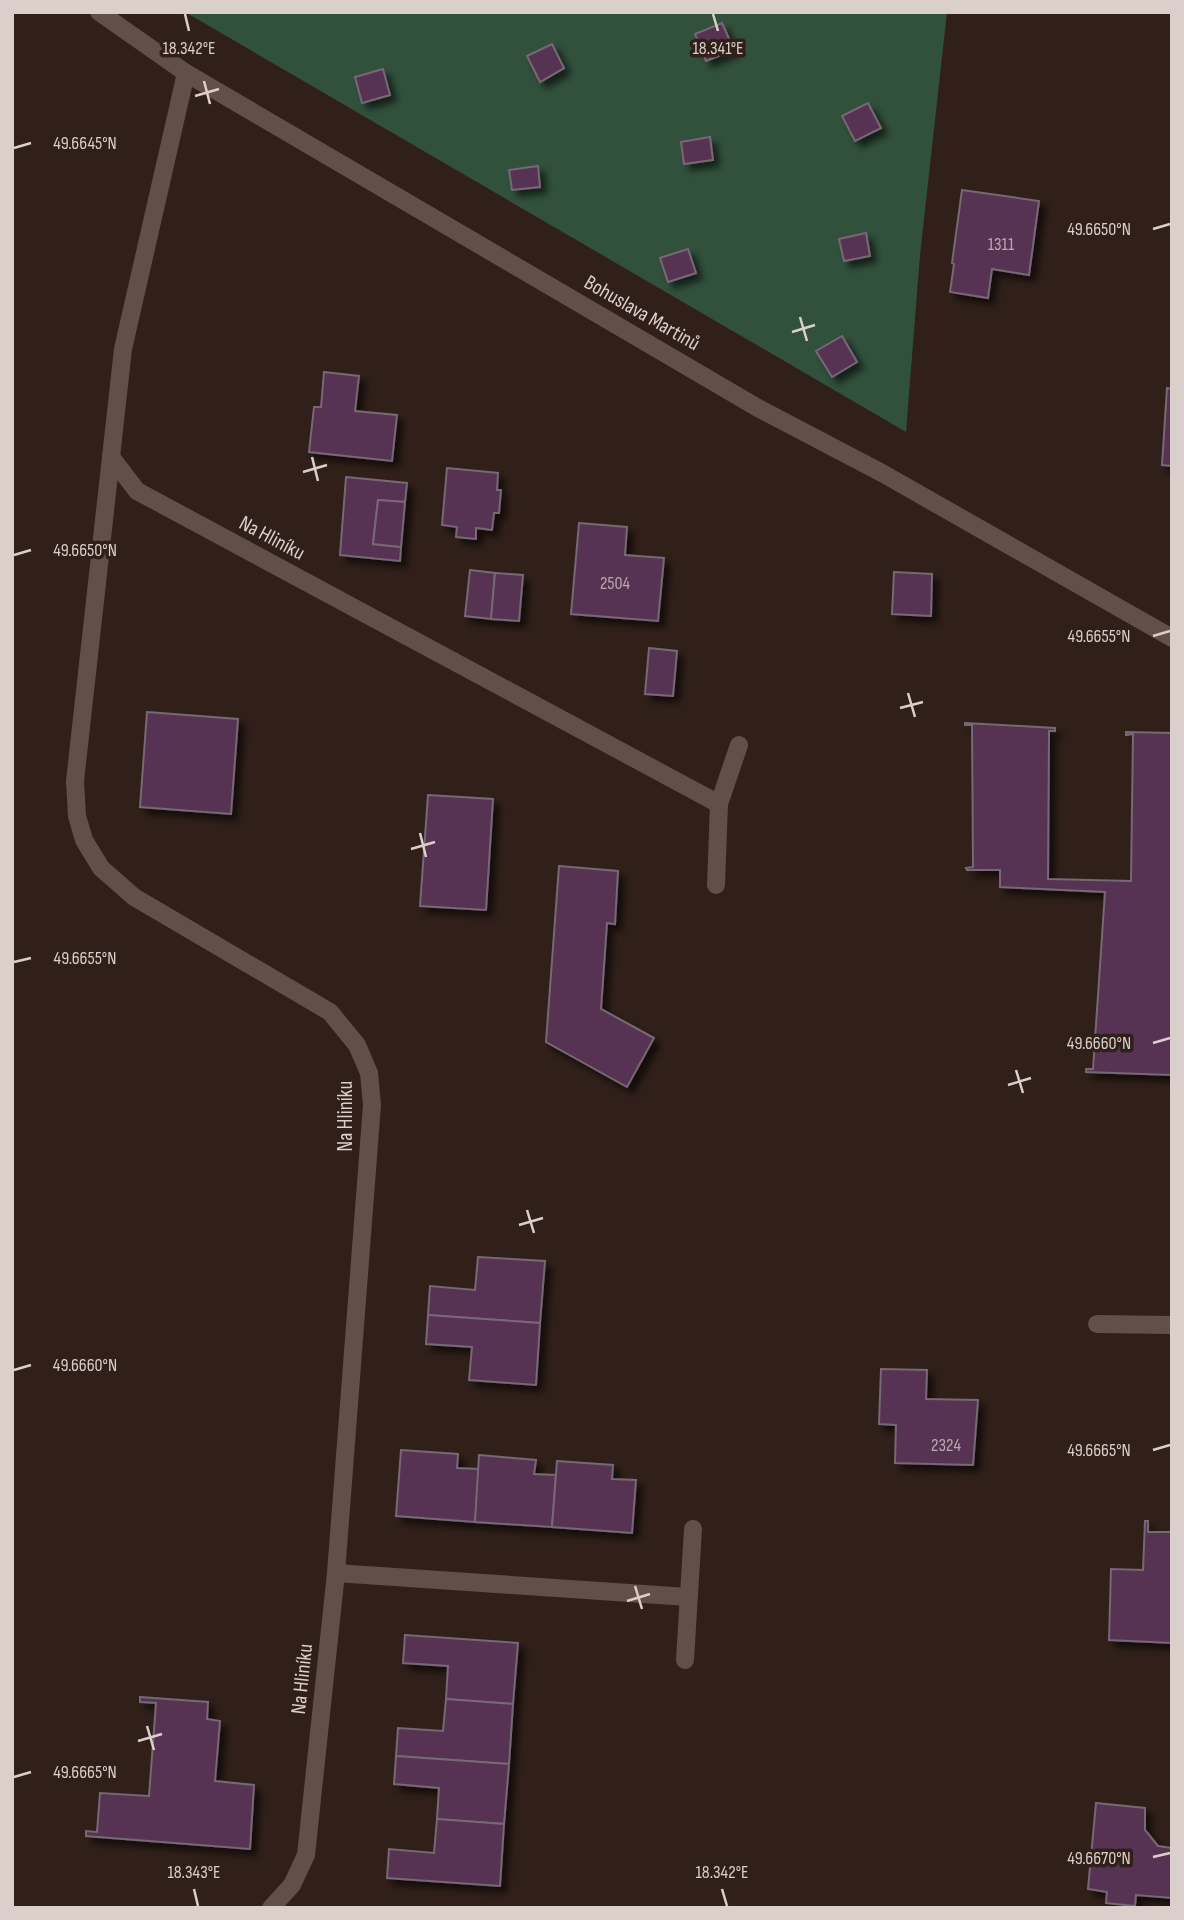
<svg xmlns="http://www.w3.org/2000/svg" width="1184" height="1920" font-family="'Sofia Sans Condensed',sans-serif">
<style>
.green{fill:#31513c}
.building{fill:#573152;stroke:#776774;stroke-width:2;filter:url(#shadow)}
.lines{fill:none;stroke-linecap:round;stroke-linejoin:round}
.street{stroke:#624f47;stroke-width:18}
.ticks{fill:none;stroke:#dbcfcb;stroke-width:2.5}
.labels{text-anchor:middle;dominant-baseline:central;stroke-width:7;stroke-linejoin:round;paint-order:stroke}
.number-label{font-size:18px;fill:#baa8ad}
.street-label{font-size:21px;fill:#dbcfcb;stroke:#302019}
.ticks-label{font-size:18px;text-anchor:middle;fill:#dbcfcb;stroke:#302019;stroke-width:7;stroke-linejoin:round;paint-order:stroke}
</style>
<defs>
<filter id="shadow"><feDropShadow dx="6" dy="6" stdDeviation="3.5" flood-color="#0009"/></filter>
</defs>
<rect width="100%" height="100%" fill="#302019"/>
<!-- green -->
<polygon class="green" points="185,12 947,12 920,255 906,432"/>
<!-- building -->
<g class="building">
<polygon points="722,23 734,50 706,61 695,34"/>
<polygon points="552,44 564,68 540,82 527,56"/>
<polygon points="383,69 390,95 362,103 355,77"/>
<polygon points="868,103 881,128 855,141 842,116"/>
<polygon points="710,137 713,160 684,164 681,142"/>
<polygon points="538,166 540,187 512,190 509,170"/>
<polygon points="962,190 1039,201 1029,275 992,269 988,298 950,292 954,264 952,263"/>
<polygon points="866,233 870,256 844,261 839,239"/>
<polygon points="688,249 696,273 668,282 660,258"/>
<polygon points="842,336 857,362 832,377 816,351"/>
<polygon points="324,372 359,376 355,411 397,415 392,461 309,452 314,407 321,407"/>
<polygon points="1167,388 1172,389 1172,466 1162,465"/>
<polygon points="447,468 498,473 497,490 501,490 499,513 494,513 492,530 476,528 476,539 456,537 457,527 442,525"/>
<polygon points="346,477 407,483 405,502 378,500 373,544 401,547 400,561 340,555"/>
<polygon points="378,500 405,502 401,547 373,544"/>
<polygon points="579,523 627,527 625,555 664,558 658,621 571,614"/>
<polygon points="470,570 495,573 491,619 465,616"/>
<polygon points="894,572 932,574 931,616 892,614"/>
<polygon points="495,573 523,575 519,621 491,619"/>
<polygon points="649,648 677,651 673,696 645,694"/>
<polygon points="147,712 238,719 231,814 140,807"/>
<polygon points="965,723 1055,728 1055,731 1049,731 1048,879 1131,881 1133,734 1126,735 1126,732 1172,733 1172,1075 1086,1072 1086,1069 1093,1069 1105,892 1000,887 1000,870 967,870 966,868 973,867 972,725 965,725"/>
<polygon points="428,795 493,799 486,910 420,906"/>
<polygon points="559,866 618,871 615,924 607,923 601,1009 654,1038 627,1087 546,1042"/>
<polygon points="478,1257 545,1261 540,1323 428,1315 430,1286 475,1290"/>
<polygon points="428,1315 540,1323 536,1385 469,1380 472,1347 426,1344"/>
<polygon points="881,1369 927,1370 926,1399 978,1400 973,1465 895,1463 896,1425 879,1424"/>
<polygon points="401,1450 458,1454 457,1468 479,1469 475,1522 396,1516"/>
<polygon points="479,1455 536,1460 534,1474 556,1475 552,1527 475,1522"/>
<polygon points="557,1461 613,1465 612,1479 636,1480 632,1533 552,1527"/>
<polygon points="1145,1521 1148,1521 1148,1532 1172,1532 1172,1643 1109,1640 1111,1569 1143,1570"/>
<polygon points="405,1635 518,1643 513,1704 446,1699 448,1666 403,1663"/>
<polygon points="140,1697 208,1702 207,1719 220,1721 215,1781 254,1785 250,1849 86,1836 86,1831 97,1832 100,1793 149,1796 156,1703 140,1702"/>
<polygon points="446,1699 513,1704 509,1764 396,1756 398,1728 443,1731"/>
<polygon points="396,1756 509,1764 504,1824 437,1819 439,1788 394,1784"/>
<polygon points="1096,1803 1145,1808 1145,1830 1158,1846 1172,1848 1172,1898 1136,1895 1135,1906 1106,1903 1107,1892 1088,1889"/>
<polygon points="437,1819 504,1824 500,1886 387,1878 389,1849 434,1853"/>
</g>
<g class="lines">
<!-- street -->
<g class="street">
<polyline points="99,12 186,73 758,408 882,473 1172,638"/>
<polyline points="186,73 123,349 111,457 137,491 719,804"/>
<polyline points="111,457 75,781 77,816 84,840 101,868 134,897 330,1012 357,1045 369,1073 372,1105 336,1573 306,1855 292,1885 271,1908"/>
<polyline points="716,885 719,804 739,745"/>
<polyline points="1097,1324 1172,1325"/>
<polyline points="336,1573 688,1597"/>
<polyline points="685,1660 693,1529"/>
</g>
</g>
<!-- ticks -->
<path class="ticks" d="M 185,14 L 189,31M 713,14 L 718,31M 204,81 L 210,104M 195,96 L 219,89M 14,148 L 31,143M 1153,229 L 1170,224M 800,317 L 807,341M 792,332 L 815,325M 312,457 L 318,481M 303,472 L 327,465M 14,555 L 31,550M 1153,636 L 1170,631M 908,693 L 915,717M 900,708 L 923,702M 420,833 L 426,857M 411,849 L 435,842M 14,962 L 31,958M 1153,1043 L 1170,1038M 1016,1070 L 1023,1093M 1008,1085 L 1031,1078M 527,1210 L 534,1233M 519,1225 L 543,1218M 14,1370 L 31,1365M 1153,1450 L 1170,1445M 635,1586 L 642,1609M 627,1601 L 650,1594M 147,1726 L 154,1750M 138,1741 L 162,1734M 14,1777 L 31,1772M 1153,1857 L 1170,1853M 194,1889 L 198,1906M 722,1889 L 727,1906"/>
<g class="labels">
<!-- number labels -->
<g class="number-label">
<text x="1001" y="244">1311</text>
<text x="615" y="583">2504</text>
<text x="946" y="1445">2324</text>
</g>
<!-- street labels -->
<g class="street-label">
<text transform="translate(642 313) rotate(30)">Bohuslava Martinů</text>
<text transform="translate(272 538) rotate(28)">Na Hliníku</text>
<text transform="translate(345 1116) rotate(-90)">Na Hliníku</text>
<text transform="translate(302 1679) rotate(-84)">Na Hliníku</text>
</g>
</g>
<g class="ticks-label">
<text x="189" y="54">18.342°E</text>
<text x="718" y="54">18.341°E</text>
<text x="85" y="149">49.6645°N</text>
<text x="1099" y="235">49.6650°N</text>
<text x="85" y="556">49.6650°N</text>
<text x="1099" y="642">49.6655°N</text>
<text x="85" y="964">49.6655°N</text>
<text x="1099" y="1049">49.6660°N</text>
<text x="85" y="1371">49.6660°N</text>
<text x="1099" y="1456">49.6665°N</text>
<text x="85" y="1778">49.6665°N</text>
<text x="1099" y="1864">49.6670°N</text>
<text x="194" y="1878">18.343°E</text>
<text x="722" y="1878">18.342°E</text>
</g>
<!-- border -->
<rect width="1184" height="1920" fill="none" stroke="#dbcfcb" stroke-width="28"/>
</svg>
